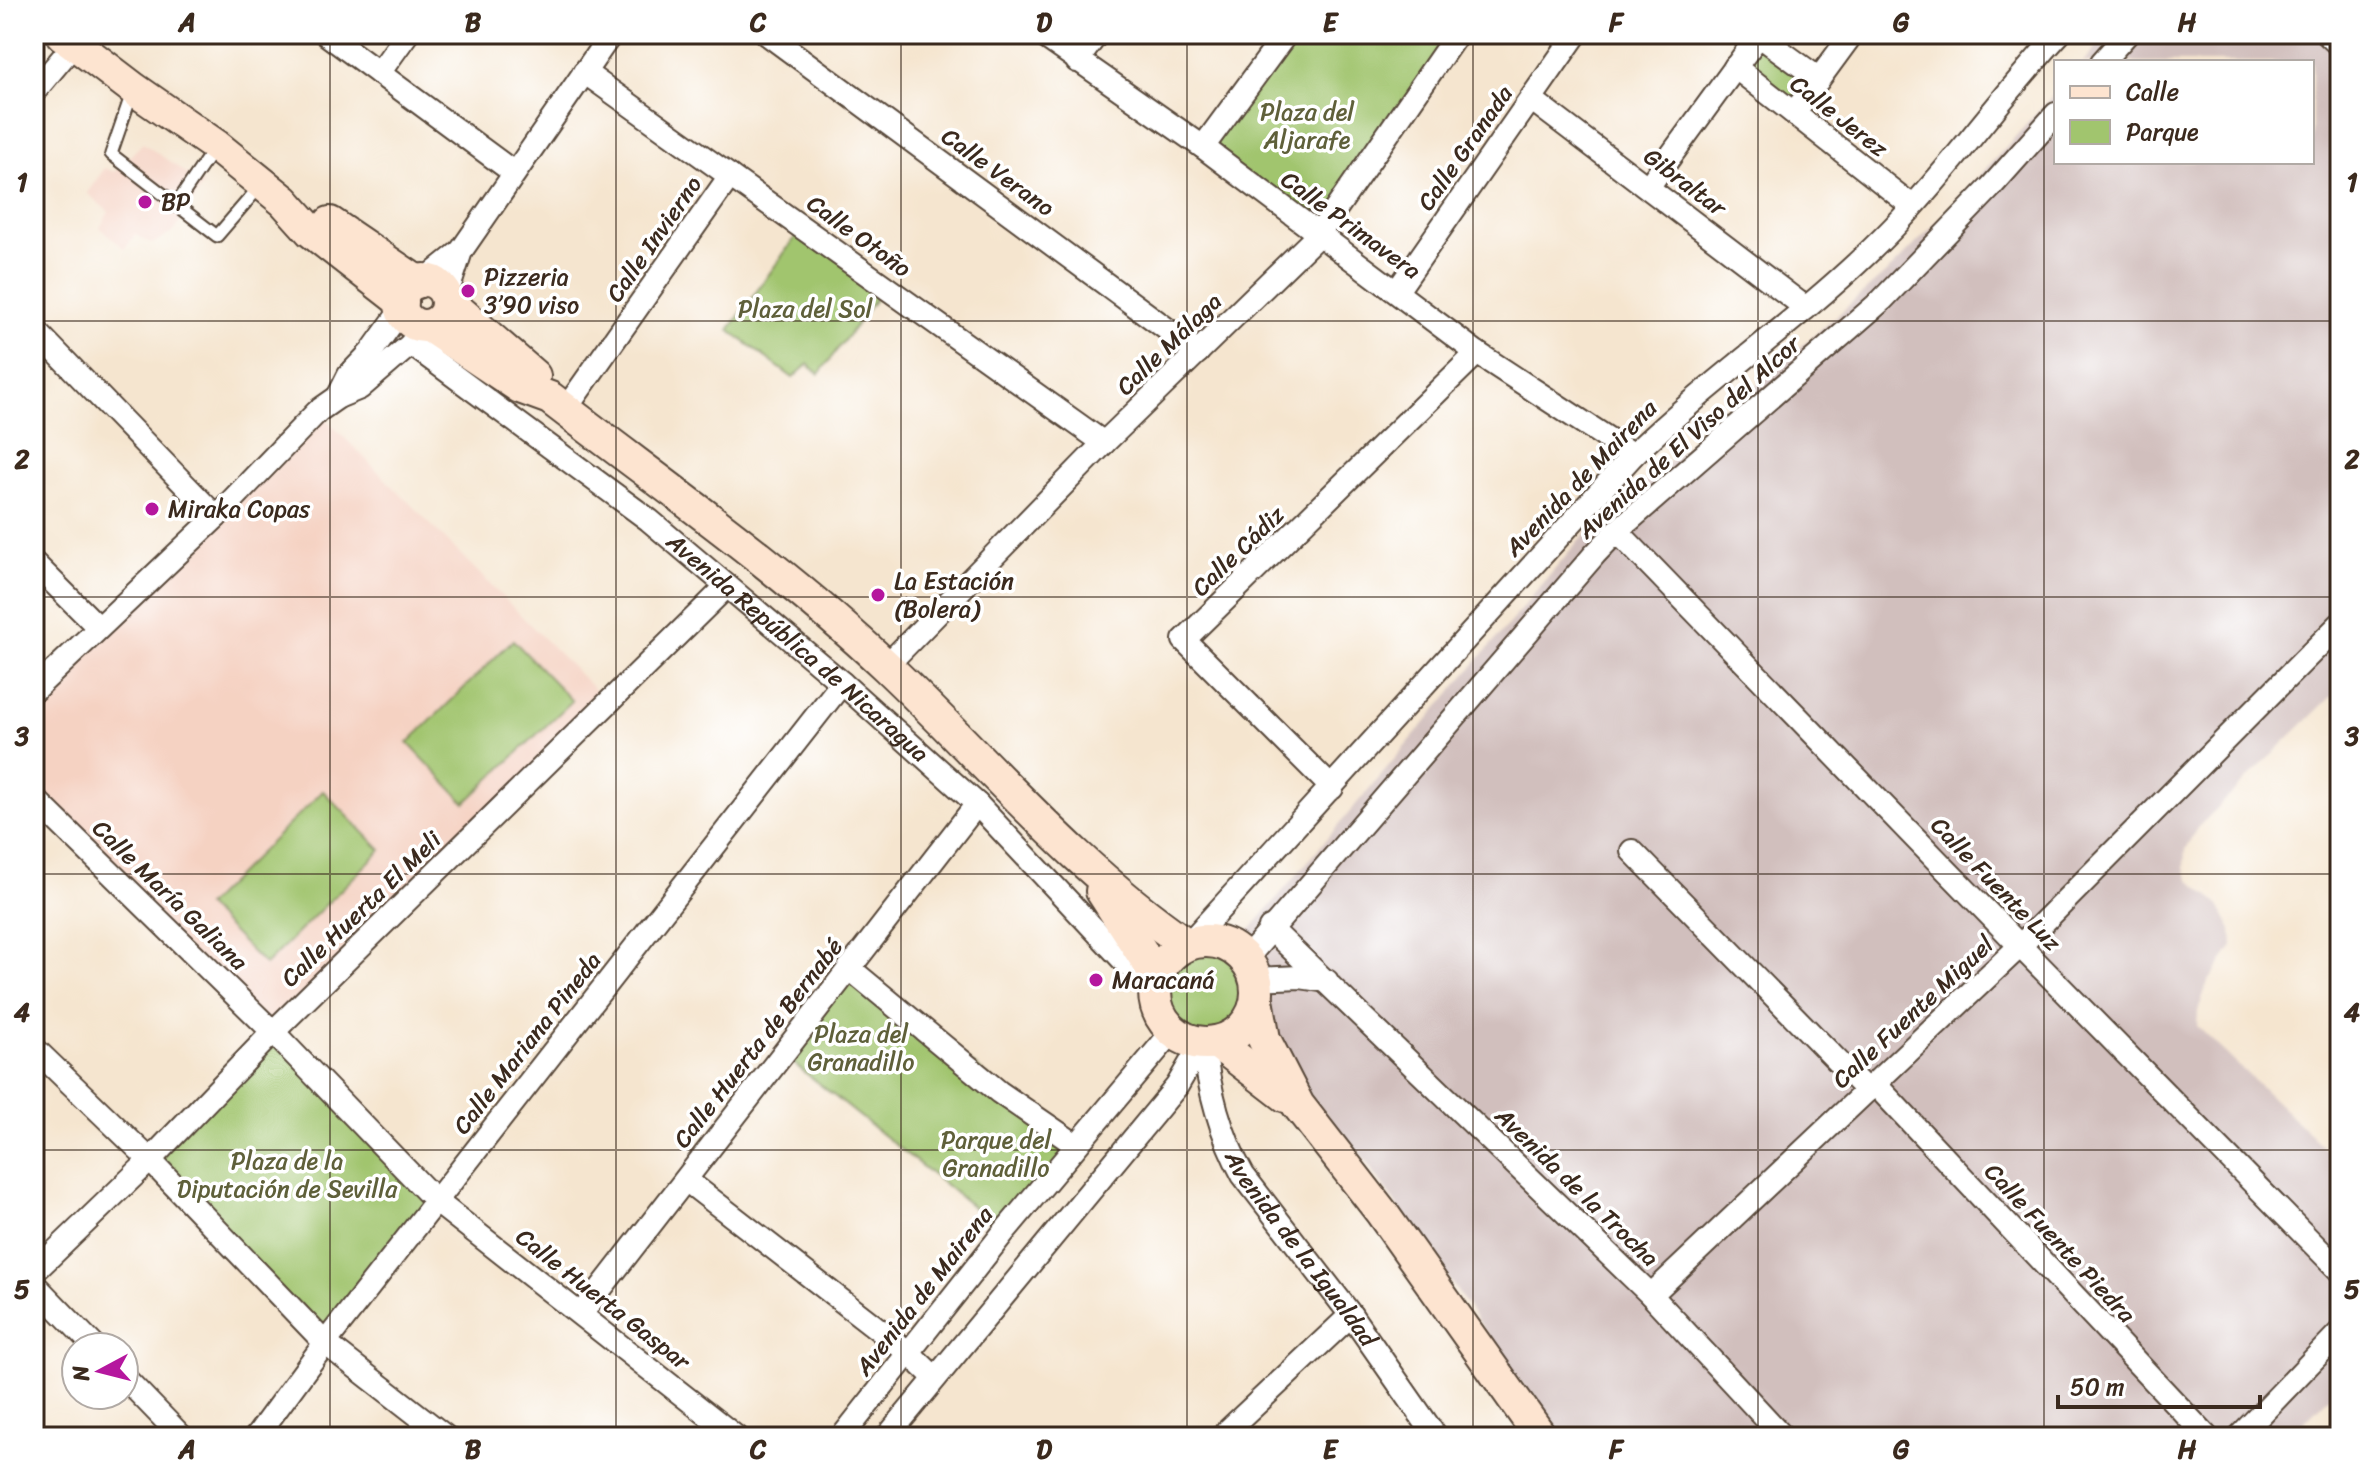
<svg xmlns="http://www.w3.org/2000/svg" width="2374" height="1471" font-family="Sriracha,sans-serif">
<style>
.built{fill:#f5d2c2}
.industrial{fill:#d1bfbd}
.green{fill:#a1c56e;stroke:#6e7846;stroke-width:2}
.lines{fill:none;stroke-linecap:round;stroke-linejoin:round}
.lane-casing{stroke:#574639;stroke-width:15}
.street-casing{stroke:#574639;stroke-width:26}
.secondary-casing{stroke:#574639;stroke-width:36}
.lane{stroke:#fff;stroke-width:11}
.street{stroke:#fff;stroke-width:22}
.secondary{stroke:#fde4d0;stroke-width:32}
.grid{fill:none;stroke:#3b2a1e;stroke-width:2;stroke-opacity:0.55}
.poi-dot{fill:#b5179e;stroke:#fff;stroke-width:3}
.labels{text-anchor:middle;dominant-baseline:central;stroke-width:7;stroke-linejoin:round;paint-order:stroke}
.park-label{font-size:24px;fill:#5f603a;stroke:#fff}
.street-label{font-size:24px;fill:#3b2a1e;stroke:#fff}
.poi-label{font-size:24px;fill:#3b2a1e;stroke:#fff;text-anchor:start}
.neatline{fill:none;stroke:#3b2a1e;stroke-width:3}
.grid-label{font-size:26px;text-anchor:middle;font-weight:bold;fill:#3b2a1e}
</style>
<rect width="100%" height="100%" fill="#fff"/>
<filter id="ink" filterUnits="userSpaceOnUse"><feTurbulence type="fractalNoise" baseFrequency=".0125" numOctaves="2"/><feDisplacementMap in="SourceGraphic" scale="16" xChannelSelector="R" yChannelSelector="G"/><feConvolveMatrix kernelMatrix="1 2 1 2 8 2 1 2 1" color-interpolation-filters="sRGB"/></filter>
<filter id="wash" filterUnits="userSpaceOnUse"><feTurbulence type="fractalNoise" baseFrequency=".006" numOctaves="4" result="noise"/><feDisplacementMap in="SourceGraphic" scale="32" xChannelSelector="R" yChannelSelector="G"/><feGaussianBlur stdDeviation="1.8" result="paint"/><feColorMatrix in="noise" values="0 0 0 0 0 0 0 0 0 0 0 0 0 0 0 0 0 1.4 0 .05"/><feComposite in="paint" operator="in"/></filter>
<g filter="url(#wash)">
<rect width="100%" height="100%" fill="#f5e5cf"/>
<!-- built -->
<g class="built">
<polygon points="143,143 203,185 174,231 152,244 135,234 125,249 100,228 109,212 87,193 105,168 114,172"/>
<polygon points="318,411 608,703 273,1032 34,798 34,690"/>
</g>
<!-- industrial -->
<polygon class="industrial" points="2108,34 2340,34 2340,688 2197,828 2185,849 2184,868 2189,880 2217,902 2232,930 2233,946 2207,984 2198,1011 2197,1026 2340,1163 2340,1386 2289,1437 1557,1437 1511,1368 1360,1153 1305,1090 1228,962 1244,937 1583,536 1894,266 1942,217 2056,92 2056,162 2312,162 2312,62 2083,62"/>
<!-- green -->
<g class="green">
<polygon points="1286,34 1457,34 1318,235 1203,147"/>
<polygon points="1759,35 1819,79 1794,113 1735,67"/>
<polygon points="802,228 885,286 819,374 808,364 793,378 729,330"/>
<polygon points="513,640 572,701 465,803 408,743"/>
<polygon points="323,791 381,850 265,965 206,906"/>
<circle cx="1205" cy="992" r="43"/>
<polygon points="849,968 1076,1145 1004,1232 782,1054"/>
<polygon points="273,1032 437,1202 325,1343 150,1160"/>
</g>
</g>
<g filter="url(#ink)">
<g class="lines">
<defs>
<g id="lane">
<polyline points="132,93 111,154 217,236 261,185"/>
<polyline points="175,206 215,147"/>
</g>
<g id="street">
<polyline points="326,34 513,172"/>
<polyline points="767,34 1198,352"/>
<polyline points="1041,34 1203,147 1477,353 1633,455"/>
<polyline points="1757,34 1819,79"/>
<polyline points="2327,34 2340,46"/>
<polyline points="1077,61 1097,34"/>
<polyline points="2102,62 2127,34"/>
<polyline points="1735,67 1912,206"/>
<polyline points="584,72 1104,443"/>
<polyline points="379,73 407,34"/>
<polyline points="34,92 75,43"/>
<polyline points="1531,99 1806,308"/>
<polyline points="1794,113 1852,34"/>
<polyline points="1203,147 1286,34"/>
<polyline points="1648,187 1759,35"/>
<polyline points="425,280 461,251"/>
<polyline points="1397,291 1576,34"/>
<polyline points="446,297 461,251 611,34"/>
<polyline points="34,329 216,517"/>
<path id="s1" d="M 411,344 L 649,520 L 842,683 L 977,804 L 1125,962 L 1154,985"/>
<polyline points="338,397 349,375 371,352 402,309"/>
<polyline points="565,410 730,176"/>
<polyline points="1617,531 2020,946 2340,1271"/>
<polyline points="34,563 98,627"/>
<polyline points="886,666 1104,443 1318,235 1457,34"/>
<polyline points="34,690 216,517 318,411 338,397 360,388 411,344 418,333"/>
<polyline points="1332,788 1184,640 1477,353"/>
<polyline points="34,798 273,1032 437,1202 736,1437"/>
<polyline points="1632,851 1867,1091"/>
<polyline points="1270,928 1651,1295 1783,1437"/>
<path d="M 1190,942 L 1633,455 C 1716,375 1813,311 1893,228 C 1952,167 2001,96 2059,34"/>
<polyline points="1246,959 1595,554 1617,531 1882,300 1990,188 2056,114"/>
<polyline points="849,968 999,1092 1076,1145"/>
<polyline points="1256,979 1300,977 1327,981"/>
<path id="s2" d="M 1204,1043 C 1208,1088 1221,1136 1243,1175 L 1351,1315 L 1436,1437"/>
<polyline points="34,1048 150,1160 325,1343 446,1437"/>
<polyline points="1875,1084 2207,1437"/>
<polyline points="686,1180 909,1353 934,1377"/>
<polyline points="34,1272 150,1160 273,1032 727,586"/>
<polyline points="34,1284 95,1347"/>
<polyline points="1651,1295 2020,946 2340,624"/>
<polyline points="581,1314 977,804"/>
<polyline points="124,1377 182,1437"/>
<polyline points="256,1437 325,1343 842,683"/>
<polyline points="842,1437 1004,1232 1173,1031"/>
<polyline points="887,1437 1177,1086 1202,1043"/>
<polyline points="1221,1437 1351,1315"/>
<polyline points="2239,1437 2340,1332"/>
</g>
<g id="secondary">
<polyline points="62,34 134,89 216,146 284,201 311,231 402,302"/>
<polyline points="330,223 417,282"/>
<circle cx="424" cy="303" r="23"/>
<polyline points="447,305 458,310 534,376"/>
<path d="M 429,326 L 520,387 L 550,398 C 664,486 782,568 887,667 C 985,760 1074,867 1186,944"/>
<polyline points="1102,891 1157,976"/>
<circle cx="1206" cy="992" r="51"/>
<polyline points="1257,1000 1264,1039 1298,1105 1382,1213 1541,1437"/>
<polyline points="1216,1042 1286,1096"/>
</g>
</defs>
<!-- lane casing -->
<use href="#lane" class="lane-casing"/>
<!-- street casing -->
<use href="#street" class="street-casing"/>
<!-- secondary casing -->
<use href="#secondary" class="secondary-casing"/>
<!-- lane -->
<use href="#lane" class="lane"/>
<!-- street -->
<use href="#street" class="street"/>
<!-- secondary -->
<use href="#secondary" class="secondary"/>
</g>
</g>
<!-- grid -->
<path class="grid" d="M 330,34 L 330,1437M 616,34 L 616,1437M 901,34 L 901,1437M 1187,34 L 1187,1437M 1473,34 L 1473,1437M 1758,34 L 1758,1437M 2044,34 L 2044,1437M 34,321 L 2340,321M 34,597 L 2340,597M 34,874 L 2340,874M 34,1150 L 2340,1150"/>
<!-- markers -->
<g class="poi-dot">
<circle cx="145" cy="202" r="8"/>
<circle cx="468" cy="291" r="8"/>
<circle cx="152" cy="509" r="8"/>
<circle cx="878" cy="595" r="8"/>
<circle cx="1096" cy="980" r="8"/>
</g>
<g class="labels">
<!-- park labels -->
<g class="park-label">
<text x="1307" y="112">Plaza del<tspan x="1307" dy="28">Aljarafe</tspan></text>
<text x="805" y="309">Plaza del Sol</text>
<text x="861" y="1034">Plaza del<tspan x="861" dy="28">Granadillo</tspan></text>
<text x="996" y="1140">Parque del<tspan x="996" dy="28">Granadillo</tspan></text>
<text x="287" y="1161">Plaza de la<tspan x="287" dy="28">Diputación de Sevilla</tspan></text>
</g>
<!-- street labels -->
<g class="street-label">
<text transform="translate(1839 116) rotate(38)">Calle Jerez</text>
<text transform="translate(1465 148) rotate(-55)">Calle Granada</text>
<text transform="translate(998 172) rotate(36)">Calle Verano</text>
<text transform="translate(1685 182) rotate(37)">Gibraltar</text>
<text transform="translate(1351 225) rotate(36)">Calle Primavera</text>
<text transform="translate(859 236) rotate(36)">Calle Otoño</text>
<text transform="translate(654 239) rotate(-55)">Calle Invierno</text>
<text transform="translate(1169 344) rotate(-44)">Calle Málaga</text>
<text transform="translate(1689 437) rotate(-42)">Avenida de El Viso del Alcor</text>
<text transform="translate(1581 478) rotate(-46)">Avenida de Mairena</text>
<text transform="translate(1238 551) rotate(-44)">Calle Cádiz</text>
<text stroke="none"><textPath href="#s1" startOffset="492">Avenida República de Nicaragua</textPath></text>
<text transform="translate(1996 884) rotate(46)">Calle Fuente Luz</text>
<text transform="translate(170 895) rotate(44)">Calle María Galiana</text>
<text transform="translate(361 909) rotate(-44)">Calle Huerta El Meli</text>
<text transform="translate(1913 1012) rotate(-43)">Calle Fuente Miguel</text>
<text transform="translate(527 1043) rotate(-52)">Calle Mariana Pineda</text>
<text transform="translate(758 1043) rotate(-52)">Calle Huerta de Bernabé</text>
<text transform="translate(1577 1187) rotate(44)">Avenida de la Trocha</text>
<text transform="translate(2060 1243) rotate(47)">Calle Fuente Piedra</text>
<text stroke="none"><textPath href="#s2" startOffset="232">Avenida de la Igualdad</textPath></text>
<text transform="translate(924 1291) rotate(-52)">Avenida de Mairena</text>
<text transform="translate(603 1299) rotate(38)">Calle Huerta Gaspar</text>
</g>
<!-- poi labels -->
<g class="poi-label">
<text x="161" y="202">BP</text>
<text x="484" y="277">Pizzeria<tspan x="484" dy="28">3’90 viso</tspan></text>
<text x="168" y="509">Miraka Copas</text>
<text x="894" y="581">La Estación<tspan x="894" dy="28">(Bolera)</tspan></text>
<text x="1112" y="980">Maracaná</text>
</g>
</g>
<!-- margin -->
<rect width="2374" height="1471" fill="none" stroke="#fff" stroke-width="88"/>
<!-- legend -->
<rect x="2054" y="60" width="260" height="104" fill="#ffffff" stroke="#b1aaa5" stroke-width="2"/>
<rect x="2070" y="86" width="40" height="12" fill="#fde4d0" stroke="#b1aaa5" stroke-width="2"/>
<text x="2126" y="100" font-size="24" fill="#3b2a1e">Calle</text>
<rect x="2070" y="120" width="40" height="24" fill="#a1c56e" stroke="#b1aaa5" stroke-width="2"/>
<text x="2126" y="140" font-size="24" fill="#3b2a1e">Parque</text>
<!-- north arrow -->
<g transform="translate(100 1371) rotate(263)"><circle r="38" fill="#ffffff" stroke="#b1aaa5" stroke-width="2"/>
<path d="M0-6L14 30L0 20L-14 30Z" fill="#b5179e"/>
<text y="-12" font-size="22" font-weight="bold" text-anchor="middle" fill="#3b2a1e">N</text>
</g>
<!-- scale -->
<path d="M2058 1395v12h202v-12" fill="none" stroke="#3b2a1e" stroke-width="4"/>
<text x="2070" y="1395" font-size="24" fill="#3b2a1e" stroke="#ffffff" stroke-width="6" paint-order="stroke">50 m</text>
<rect x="44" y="44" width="2286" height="1383" class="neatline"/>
<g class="grid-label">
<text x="187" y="31">A</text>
<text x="473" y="31">B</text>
<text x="758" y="31">C</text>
<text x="1044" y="31">D</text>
<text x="1330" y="31">E</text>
<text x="1616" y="31">F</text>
<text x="1901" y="31">G</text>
<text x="2187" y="31">H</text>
<text x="22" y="191">1</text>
<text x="2352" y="191">1</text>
<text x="22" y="468">2</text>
<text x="2352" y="468">2</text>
<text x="22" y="745">3</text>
<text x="2352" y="745">3</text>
<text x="22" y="1021">4</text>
<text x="2352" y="1021">4</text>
<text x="22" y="1298">5</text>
<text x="2352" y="1298">5</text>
<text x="187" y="1458">A</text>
<text x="473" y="1458">B</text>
<text x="758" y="1458">C</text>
<text x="1044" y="1458">D</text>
<text x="1330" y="1458">E</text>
<text x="1616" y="1458">F</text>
<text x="1901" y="1458">G</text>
<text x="2187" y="1458">H</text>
</g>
</svg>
